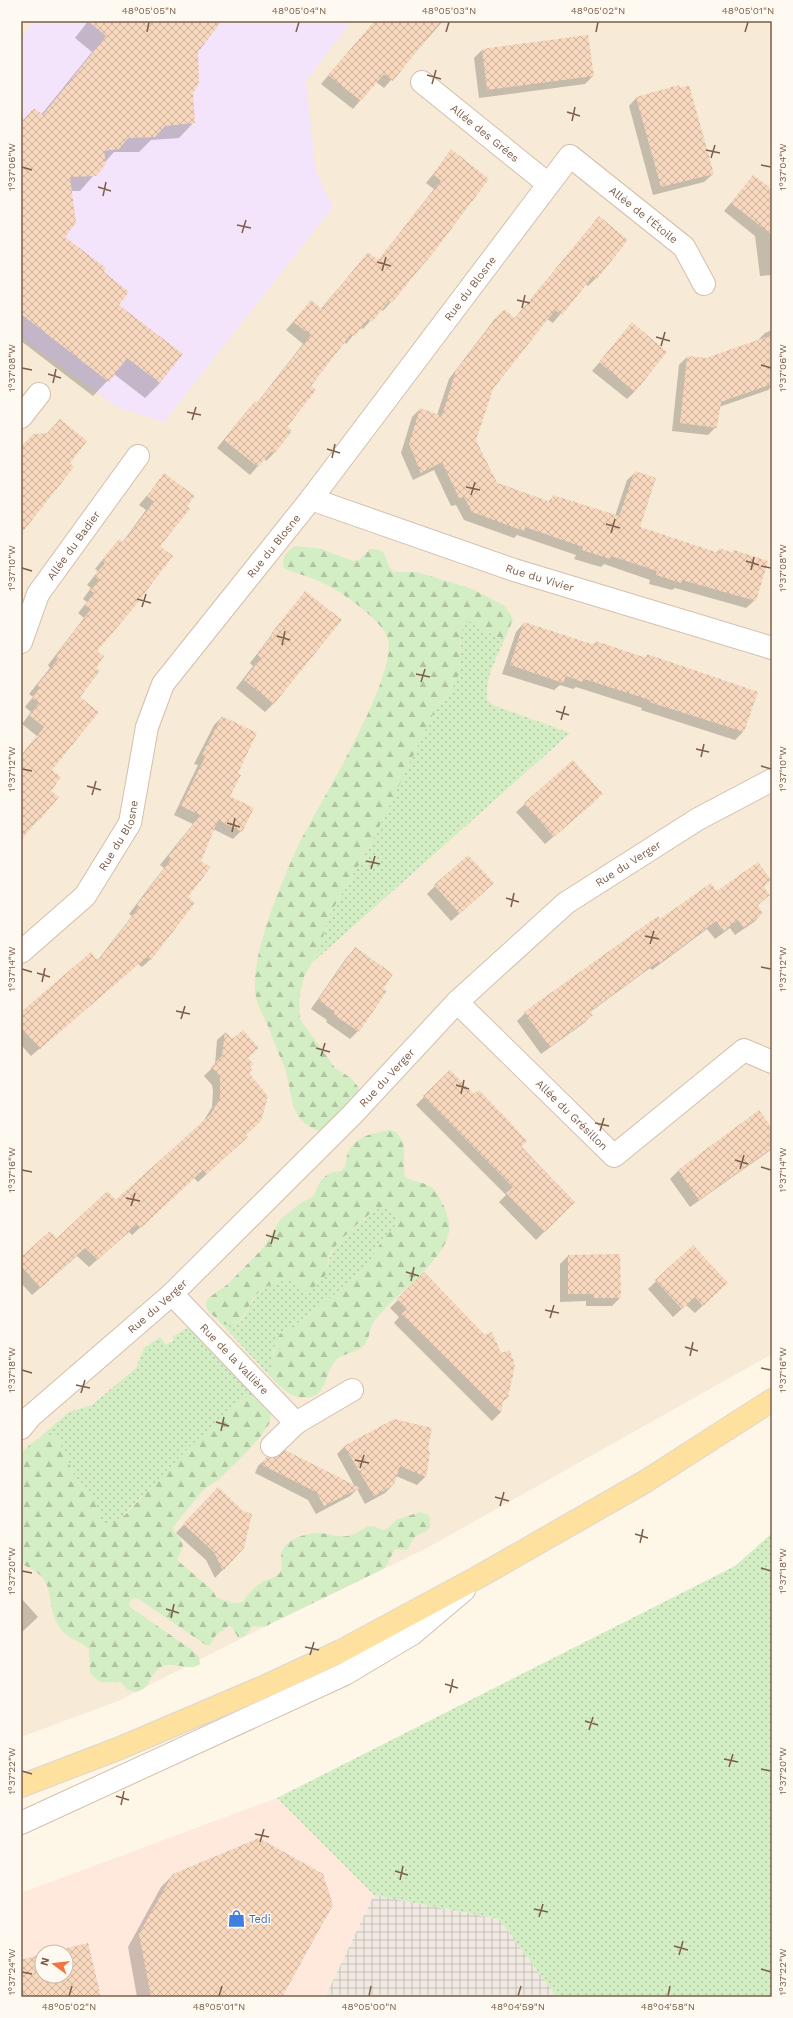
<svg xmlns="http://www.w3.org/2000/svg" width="793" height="2018" font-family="'Work Sans',sans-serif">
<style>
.residential{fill:#f7ead6}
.commercial{fill:#ffe8dc;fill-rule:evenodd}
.industrial{fill:url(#industrial-grid)}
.education{fill:#f4e4fb}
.grass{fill:url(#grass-dots)}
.forest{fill:url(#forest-firs)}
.shadow{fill:#0003}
.building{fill:url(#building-cross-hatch)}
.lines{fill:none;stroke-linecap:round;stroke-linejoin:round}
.minor-casing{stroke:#d3bfac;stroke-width:24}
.major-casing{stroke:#ddd5d0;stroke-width:24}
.minor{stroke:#fff;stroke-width:22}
.major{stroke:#ffe19f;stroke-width:22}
.ticks{fill:none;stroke:#7c5e49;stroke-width:1.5}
.labels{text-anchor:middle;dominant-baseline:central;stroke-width:3;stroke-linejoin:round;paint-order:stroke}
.street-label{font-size:11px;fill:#7c5e49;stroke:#fffaf1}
.shop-label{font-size:11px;fill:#366cbe;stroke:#fffaf1;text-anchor:start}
.neatline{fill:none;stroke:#7c5e49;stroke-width:1.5}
.ticks-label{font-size:10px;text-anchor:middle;fill:#7c5e49}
</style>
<defs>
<pattern id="industrial-grid" width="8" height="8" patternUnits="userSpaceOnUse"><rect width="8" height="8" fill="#efe9e2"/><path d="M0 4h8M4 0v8" fill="none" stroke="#c7c0b9"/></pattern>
<pattern id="grass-dots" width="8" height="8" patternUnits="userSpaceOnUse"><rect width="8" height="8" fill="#d3eec4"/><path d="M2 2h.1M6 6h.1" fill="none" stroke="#b0c4a1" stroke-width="1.8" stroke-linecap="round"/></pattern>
<pattern id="forest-firs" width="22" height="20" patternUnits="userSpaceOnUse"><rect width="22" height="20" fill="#d3eec4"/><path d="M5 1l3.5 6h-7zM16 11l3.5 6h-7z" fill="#b0c4a1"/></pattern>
<pattern id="building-cross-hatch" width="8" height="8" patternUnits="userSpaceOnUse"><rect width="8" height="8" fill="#f7d7bd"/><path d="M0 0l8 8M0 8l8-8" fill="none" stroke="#cdb29c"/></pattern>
</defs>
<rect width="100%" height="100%" fill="#fef7e8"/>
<!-- residential -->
<polygon class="residential" points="21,21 772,21 772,1354 427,1548 264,1627 118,1701 21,1737"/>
<!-- commercial -->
<path class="commercial" d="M 277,1798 L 374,1895 L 325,1997 L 21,1997 L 21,1893 ZM 42,1952 L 66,1952 L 66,1976 L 42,1976 Z"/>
<!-- industrial -->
<polygon class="industrial" points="374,1895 499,1919 557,1997 325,1997"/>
<!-- education -->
<polygon class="education" points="33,21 343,21 349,25 306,81 316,172 333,207 164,422 119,408 21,338 21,39"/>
<!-- grass -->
<g class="grass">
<path d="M 472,621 L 477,622 L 480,628 L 499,638 L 506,636 C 497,657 485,676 487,700 L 493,705 L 570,733 L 313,962 L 330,914 L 372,842 L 416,747 L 437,706 L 450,693 L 461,651 L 460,637 L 464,623 Z"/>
<path d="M 380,1208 C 389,1208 393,1209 397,1218 L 396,1225 L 383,1239 L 367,1266 L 313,1313 L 280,1334 L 273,1350 L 273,1362 L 269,1375 L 217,1319 C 243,1335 244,1312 256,1296 C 263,1286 280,1279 292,1279 L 299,1288 L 328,1267 C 328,1245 362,1219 380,1208 Z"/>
<path d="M 189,1327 L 258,1397 L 248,1396 L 237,1405 C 206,1435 175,1464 145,1493 C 132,1505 123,1520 106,1527 L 100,1524 L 98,1519 L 98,1508 L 74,1475 L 59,1442 L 39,1438 L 69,1412 L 92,1405 L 136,1368 L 144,1348 L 160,1337 L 166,1345 L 174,1340 L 172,1337 Z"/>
<polygon points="772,1533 772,1997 557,1997 499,1919 374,1895 277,1798 735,1566"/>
</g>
<!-- forest -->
<g class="forest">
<path d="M 296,546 L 321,549 L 353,561 L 359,560 L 370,549 C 391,549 383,561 393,572 L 417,572 L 472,589 L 505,606 L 513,619 L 506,636 L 499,638 L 480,628 L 477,622 L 472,621 L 464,623 L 460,637 L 461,668 L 457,679 L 450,693 L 437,706 L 372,842 L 330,914 L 320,947 L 304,977 L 299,998 L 300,1019 L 335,1068 L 351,1078 L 358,1087 L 360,1097 L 321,1131 C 287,1122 294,1093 284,1066 C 278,1053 273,1039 268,1026 C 262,1013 255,1002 255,988 C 253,949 282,880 299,844 C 317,807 402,672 387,636 C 378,617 342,592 323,583 C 311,577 298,574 285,569 C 279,560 287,550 296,546 Z"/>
<path d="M 390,1130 C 411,1136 401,1161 405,1177 C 412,1182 420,1181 427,1185 C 439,1190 447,1211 449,1223 C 455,1256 389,1298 373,1323 C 369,1331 370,1338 364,1345 C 356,1353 345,1353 337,1359 C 325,1369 328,1394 310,1397 C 292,1400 280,1387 269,1375 L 273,1362 L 275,1342 L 280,1334 L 313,1313 L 367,1266 L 383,1239 L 396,1225 L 397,1218 C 394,1211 389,1206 381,1208 C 369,1211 335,1243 330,1254 C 326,1262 329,1270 324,1278 C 319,1284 313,1288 307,1291 L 299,1288 L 292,1279 C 280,1279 264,1286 256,1295 C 244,1310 239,1340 215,1317 C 209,1313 206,1309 206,1302 L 210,1297 L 228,1284 L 264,1247 L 280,1220 L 299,1204 L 314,1196 C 318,1185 321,1176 333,1172 C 335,1172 339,1172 342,1170 C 348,1166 345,1159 348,1153 C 355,1136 374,1133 390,1130 Z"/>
<path d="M 248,1396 L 258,1398 L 266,1405 L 271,1415 L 269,1424 L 260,1437 L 240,1459 L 218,1480 L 204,1489 L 173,1527 L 174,1532 L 180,1538 L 183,1546 L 177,1560 L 212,1590 L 217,1598 L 233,1603 L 243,1602 C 248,1594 254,1587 262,1582 C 267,1579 274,1579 278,1575 C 286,1567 278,1558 283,1549 C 288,1539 307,1533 318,1533 C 328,1533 338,1538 348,1536 C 361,1534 368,1519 381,1530 L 387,1529 L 396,1520 L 420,1512 L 429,1515 C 434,1535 424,1529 414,1538 C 411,1541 410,1546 407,1550 L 395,1549 L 385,1568 L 264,1627 L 253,1626 C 247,1631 247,1639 238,1637 L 232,1627 L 229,1626 L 216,1635 L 210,1645 L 206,1645 L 140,1600 L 135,1598 L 131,1599 L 129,1605 L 130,1607 L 192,1650 L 199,1657 L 200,1664 C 189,1673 174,1660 161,1667 C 148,1674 152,1689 136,1692 L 127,1689 L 120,1682 C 106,1681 101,1687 90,1672 L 89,1649 C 81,1641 66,1638 60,1628 C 43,1603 61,1579 21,1564 L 21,1453 C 28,1447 42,1432 52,1436 C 62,1439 69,1464 73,1473 C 79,1486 93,1496 98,1509 C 101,1518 96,1522 106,1527 L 112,1524 L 126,1514 L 188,1448 Z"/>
</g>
<!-- shadow -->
<g class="shadow">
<polygon points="88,21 221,21 197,52 192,92 194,122 179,138 151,140 139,152 114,152 80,191 71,191 64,237 118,305 181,354 160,383 145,398 114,374 93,396 21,341 21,122 34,109 41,115 92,52 75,38"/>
<polygon points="375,21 443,21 384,88 376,82 353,109 321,84"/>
<polygon points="482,50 593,76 585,84 479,98 474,58"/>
<polygon points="637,97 713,174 704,182 653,195 629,106"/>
<polygon points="452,151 427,260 383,311 381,309 363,329 360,327 346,344 344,342 309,386 286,428 291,432 274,453 266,461 264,459 250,475 217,448 247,411 255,403 256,404 303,344 286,330 311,301 321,309 368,253 378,261 434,189 426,183"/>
<polygon points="753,177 771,190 772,189 772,275 760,276 755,236 724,211"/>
<polygon points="599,218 627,240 596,278 588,286 585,284 553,323 547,319 492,388 475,440 497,483 548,502 554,496 615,516 627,480 636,472 639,528 716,553 720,549 732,554 734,551 755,600 746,608 675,588 672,590 649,584 650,580 604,564 601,567 574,559 576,555 517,535 514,538 464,520 456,505 451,506 434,470 413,480 401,453 412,417 420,409 437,415 449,379 494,320 502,312 514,319"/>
<polygon points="632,324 635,391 627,399 592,371"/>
<polygon points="772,330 772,386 768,390 719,407 716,427 708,435 672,431 679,365 687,357 706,359 757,341 765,333"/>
<polygon points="60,420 69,463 21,533 21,447 33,435 46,434"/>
<polygon points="165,474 159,546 96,651 95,668 79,697 50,770 50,791 58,797 21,839 21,755 37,736 22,724 31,712 25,707 33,697 29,694 50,668 48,665 84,618 78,613 87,602 83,599 91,588 87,585 98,571 95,569 111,549 122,543 146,510 139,505"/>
<polygon points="305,592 274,703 265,712 236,688 253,666 250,663"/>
<polygon points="524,623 593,645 596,642 645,658 647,656 743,732 735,740 641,710 642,708 576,687 573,689 560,685 554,690 502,674 516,632"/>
<polygon points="222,717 237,774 228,797 241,831 233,839 213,829 186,897 151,959 142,967 138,964 31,1056 21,1045 21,1013 97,961 132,916 129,914 164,868 160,865 193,824 174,815 198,765 194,764 214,725"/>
<polygon points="573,761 594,802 545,844 516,812"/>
<polygon points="770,880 763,887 769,895 757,906 762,913 754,922 735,935 730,928 715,939 707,929 652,970 650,968 590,1012 592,1015 584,1023 541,1054 517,1021 525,1013 660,921 717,892"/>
<polygon points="435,886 485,891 451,921 427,894"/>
<polygon points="355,949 381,989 358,1031 350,1039 326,1022 327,1020 311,1009 347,957"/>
<polygon points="225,1033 248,1058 249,1067 245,1136 247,1137 198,1182 194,1178 132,1235 129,1232 89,1267 77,1256 32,1295 21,1283 21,1259 57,1239 115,1201 203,1122 212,1107 213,1091 212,1085 204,1076 215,1065 217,1040"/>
<polygon points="450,1071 574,1202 536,1240 499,1202 506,1195 416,1105"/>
<polygon points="772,1130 772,1149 690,1207 670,1179 679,1170"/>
<polygon points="693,1246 718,1291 695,1313 686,1305 673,1317 648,1289"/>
<polygon points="568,1256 620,1298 612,1306 586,1306 586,1301 560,1302 560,1264"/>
<polygon points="424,1274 507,1398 502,1402 500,1413 492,1421 394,1323 399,1317 390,1308"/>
<polygon points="345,1446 427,1448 429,1453 425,1477 417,1485 396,1476 393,1485 385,1493 365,1504 357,1489 350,1496 316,1514 308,1500 255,1473 258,1466 267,1458 355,1487 337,1454"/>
<polygon points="210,1497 243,1548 215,1578 206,1560 176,1533"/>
<polygon points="21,1598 38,1617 21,1633"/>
<polygon points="173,1875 281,1997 137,1997 128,1947 161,1887"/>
<polygon points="88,1944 100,1997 21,1997 21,1961 42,1955 42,1976 66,1976 66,1952 56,1952"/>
</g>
<!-- building -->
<g class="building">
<polygon points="88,21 222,21 198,52 199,83 193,93 195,123 165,126 155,137 128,138 119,149 104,151 106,164 96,176 70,177 76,223 65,237 106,268 104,272 129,292 119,305 183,354 160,383 127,358 109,382 21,314 21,123 34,108 43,115 106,36"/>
<polygon points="375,21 441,21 393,81 384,74 361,101 328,75"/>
<polygon points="588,35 594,76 487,90 482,49"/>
<polygon points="679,85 680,88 689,85 714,174 661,187 636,97"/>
<polygon points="451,149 489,179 427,261 426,260 392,303 389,301 372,322 368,319 355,336 351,334 311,386 316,390 287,427 292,431 275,453 272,451 258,467 224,440 255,401 257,403 311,335 293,322 311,300 322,309 368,252 378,260 441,181 433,174"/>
<polygon points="753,175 772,189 772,235 731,203"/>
<polygon points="599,216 628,240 597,279 593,276 562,315 555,310 493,389 476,440 497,483 551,502 553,495 619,516 635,471 656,478 640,527 718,553 719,548 733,553 734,550 768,561 756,601 682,580 681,583 656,575 657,571 611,556 610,559 582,550 583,547 525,527 524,531 472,512 464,497 459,498 442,462 421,473 409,444 420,408 442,416 456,370 502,311 505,310 515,318"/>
<polygon points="632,322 667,352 635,392 599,362"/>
<polygon points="772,335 772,384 721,402 717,428 680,423 687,356 706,358"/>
<polygon points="60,419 87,441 70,463 74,467 21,534 21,448 33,434 48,433"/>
<polygon points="164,473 195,496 187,506 190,509 160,546 173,556 131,611 97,651 104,656 96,668 100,671 80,697 99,712 52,770 61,777 51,791 59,797 39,821 37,819 21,841 21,757 44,727 29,715 39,703 32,698 40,688 37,686 58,659 55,657 91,609 85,605 94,593 90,590 99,580 94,576 105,563 102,560 119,539 123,542 154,502 147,496"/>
<polygon points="305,591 342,620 274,704 244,680 261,658 257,654 272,636 270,635"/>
<polygon points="524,622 594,645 596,641 646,658 647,654 758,692 744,732 649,702 650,700 584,679 582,682 566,676 563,683 510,665"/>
<polygon points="222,716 257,733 238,773 241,775 230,796 254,808 242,832 218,820 201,861 211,867 188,897 195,903 151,960 147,957 40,1049 21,1027 21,1012 91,952 98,961 139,907 137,905 171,859 168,857 200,815 181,806 205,757 202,755"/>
<polygon points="573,760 603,794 554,837 524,803"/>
<polygon points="468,855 494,883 460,914 434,885"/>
<polygon points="758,862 771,880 763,886 770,895 757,905 763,913 744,928 738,920 724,931 716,921 660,963 659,961 590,1011 593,1015 550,1047 524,1012 658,916 660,919 711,883 717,891"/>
<polygon points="355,947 393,974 383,989 387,991 359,1032 333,1014 335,1012 318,1000"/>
<polygon points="243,1030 259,1048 248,1058 254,1064 250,1067 253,1070 249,1073 268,1096 261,1121 246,1135 248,1137 207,1174 203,1170 141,1228 137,1224 98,1260 85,1248 41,1288 21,1266 21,1257 50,1231 57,1238 107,1191 116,1200 210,1115 220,1098 220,1077 211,1067 222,1056 225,1031 231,1037 234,1038"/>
<polygon points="450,1070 474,1094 479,1090 506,1118 527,1141 521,1147 575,1202 545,1232 506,1193 513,1187 423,1096"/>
<polygon points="759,1110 772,1128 772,1148 699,1200 678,1170"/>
<polygon points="693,1245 728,1283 703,1306 695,1297 682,1309 655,1280"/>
<polygon points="620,1254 621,1298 594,1298 594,1294 568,1294 568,1255"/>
<polygon points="424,1272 485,1335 492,1332 501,1353 510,1350 515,1366 508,1398 504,1397 501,1413 401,1314 407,1309 397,1299"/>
<polygon points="394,1419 432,1428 428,1448 430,1453 426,1477 400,1466 394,1485 374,1496 344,1446"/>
<polygon points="285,1450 360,1488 324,1506 316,1492 262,1465 266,1457 275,1458"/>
<polygon points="218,1487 243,1511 252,1514 244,1548 223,1571 214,1552 183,1524"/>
<polygon points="259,1838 323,1874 333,1905 282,1997 151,1997 139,1934 173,1874"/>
<polygon points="88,1943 101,1997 25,1997 21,1981 21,1960 42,1954 42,1976 66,1976 66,1952 51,1952"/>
</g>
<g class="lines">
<defs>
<g id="minor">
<path id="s1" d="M 422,82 L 548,184"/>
<polyline points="21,417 39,394"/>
<path id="s2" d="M 311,499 L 514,570 L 772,648"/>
<path id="s3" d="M 21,642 L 38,594 L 138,456"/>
<path id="s4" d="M 21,952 L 85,896 L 130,823 L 147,727 L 163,684 L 311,499 L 570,156 L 684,247 L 704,284"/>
<path id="s5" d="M 457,1002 L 614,1156 L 744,1050 L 772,1062"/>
<path id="s6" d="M 172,1294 L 296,1423"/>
<path id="s7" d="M 21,1428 L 31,1416 L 172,1294 L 352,1115 L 457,1002 L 566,903 L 698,819 L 772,780"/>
<polyline points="272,1446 296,1423 352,1390"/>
<polyline points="21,1823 345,1674 412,1634 464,1590"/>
</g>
<polyline id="major" points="21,1786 120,1748 268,1685 341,1651 480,1576 646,1481 772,1400"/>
</defs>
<!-- minor casing -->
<use href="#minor" class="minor-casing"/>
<!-- major casing -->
<use href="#major" class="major-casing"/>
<!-- minor -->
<use href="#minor" class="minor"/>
<!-- major -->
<use href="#major" class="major"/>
</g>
<!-- ticks -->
<path class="ticks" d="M 147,32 L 149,22M 296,32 L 299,22M 446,32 L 449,22M 596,32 L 598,22M 745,32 L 748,22M 427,75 L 441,79M 432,84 L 436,70M 567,112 L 580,116M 572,121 L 575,107M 706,150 L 720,153M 711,158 L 715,145M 761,165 L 771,167M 22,167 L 32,170M 98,187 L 111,191M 103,196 L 106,182M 237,225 L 251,228M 242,233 L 246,220M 377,262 L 391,266M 382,271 L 386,257M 517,300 L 530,303M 522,308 L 525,295M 656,337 L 670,341M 661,346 L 665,332M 761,365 L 771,368M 22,368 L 32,370M 48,374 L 61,378M 53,383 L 56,369M 187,412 L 201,415M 192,420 L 196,407M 327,449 L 340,453M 332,458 L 335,444M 466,487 L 480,490M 471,495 L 475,482M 606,524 L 620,528M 611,533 L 615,519M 746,561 L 759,565M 761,566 L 771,568M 22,568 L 32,571M 751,570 L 754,557M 137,599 L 151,603M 142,607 L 146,594M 277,636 L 290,640M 282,645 L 285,631M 416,674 L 430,677M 421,682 L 425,669M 556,711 L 569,715M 561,720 L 565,706M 696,749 L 709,752M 701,757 L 704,744M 761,766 L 771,769M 22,769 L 32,771M 87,786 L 101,790M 92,795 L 96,781M 227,823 L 240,827M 232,832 L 235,818M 366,861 L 380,864M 371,869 L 375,856M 506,898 L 519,902M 511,907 L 514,893M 645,936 L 659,939M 650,944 L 654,931M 761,967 L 771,969M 22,969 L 32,972M 37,973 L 50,977M 42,982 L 45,968M 176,1011 L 190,1014M 181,1019 L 185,1006M 316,1048 L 330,1052M 321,1056 L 325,1043M 456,1085 L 469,1089M 461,1094 L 464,1080M 595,1123 L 609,1126M 600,1131 L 604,1118M 735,1160 L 748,1164M 761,1167 L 771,1170M 740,1169 L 744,1155M 22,1170 L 32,1172M 126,1198 L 140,1201M 131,1206 L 135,1193M 266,1235 L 279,1239M 271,1244 L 275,1230M 406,1272 L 419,1276M 411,1281 L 414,1267M 545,1310 L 559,1313M 550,1318 L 554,1305M 685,1347 L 698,1351M 690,1356 L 693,1342M 761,1368 L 771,1370M 22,1370 L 32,1373M 76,1385 L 90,1388M 81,1393 L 85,1380M 216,1422 L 229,1426M 221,1431 L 224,1417M 355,1460 L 369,1463M 360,1468 L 364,1455M 495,1497 L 509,1501M 500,1506 L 504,1492M 635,1534 L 648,1538M 640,1543 L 643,1529M 761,1568 L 771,1571M 22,1571 L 32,1573M 166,1609 L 179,1613M 171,1618 L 174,1604M 305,1647 L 319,1650M 310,1655 L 314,1642M 445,1684 L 458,1688M 450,1693 L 453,1679M 585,1721 L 598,1725M 589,1730 L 593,1717M 724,1759 L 738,1762M 729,1767 L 733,1754M 761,1769 L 771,1771M 22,1771 L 32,1774M 116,1796 L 129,1800M 121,1805 L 124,1791M 255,1834 L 269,1837M 260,1842 L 264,1829M 395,1871 L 408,1875M 400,1880 L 403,1866M 534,1909 L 548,1912M 539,1917 L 543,1904M 674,1946 L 688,1950M 679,1955 L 683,1941M 761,1969 L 771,1972M 22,1972 L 32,1974M 69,1996 L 72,1986M 219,1996 L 222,1986M 369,1996 L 371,1986M 518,1996 L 521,1986M 668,1996 L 670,1986"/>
<!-- icons -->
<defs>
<symbol id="shop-bare" viewBox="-9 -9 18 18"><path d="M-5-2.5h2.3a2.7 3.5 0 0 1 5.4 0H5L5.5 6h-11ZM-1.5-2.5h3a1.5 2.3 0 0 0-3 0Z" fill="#3f7fe0" stroke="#fffaf1" stroke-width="2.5" paint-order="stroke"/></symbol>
</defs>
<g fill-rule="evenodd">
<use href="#shop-bare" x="224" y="1906" width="25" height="25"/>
</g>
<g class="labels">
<!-- street labels -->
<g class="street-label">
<text stroke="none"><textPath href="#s1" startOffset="81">Allée des Grées</textPath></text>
<text stroke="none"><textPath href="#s4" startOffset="1075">Allée de l'Étoile</textPath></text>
<text stroke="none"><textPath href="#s4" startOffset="815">Rue du Blosne</textPath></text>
<text stroke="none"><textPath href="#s3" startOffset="111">Allée du Badier</textPath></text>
<text stroke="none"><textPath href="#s4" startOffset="491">Rue du Blosne</textPath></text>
<text stroke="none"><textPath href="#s2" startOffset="242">Rue du Vivier</textPath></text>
<text stroke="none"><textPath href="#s4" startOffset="155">Rue du Blosne</textPath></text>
<text stroke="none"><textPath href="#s7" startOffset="831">Rue du Verger</textPath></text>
<text stroke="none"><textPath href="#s7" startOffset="507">Rue du Verger</textPath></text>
<text stroke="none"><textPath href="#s5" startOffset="161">Allée du Grésillon</textPath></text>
<text stroke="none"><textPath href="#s7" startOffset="183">Rue du Verger</textPath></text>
<text stroke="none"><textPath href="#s6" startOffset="90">Rue de la Vallière</textPath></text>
</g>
<!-- shop labels -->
<g class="shop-label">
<text x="249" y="1919">Tedi</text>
</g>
</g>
<!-- border -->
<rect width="793" height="2018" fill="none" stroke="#fffaf1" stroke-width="44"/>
<!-- north arrow -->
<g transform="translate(54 1964) rotate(285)"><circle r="19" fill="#fffaf1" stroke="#cbbcae"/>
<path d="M0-3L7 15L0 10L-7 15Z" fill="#f37443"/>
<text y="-6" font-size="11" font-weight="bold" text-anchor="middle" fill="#7c5e49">N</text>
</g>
<rect x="22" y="22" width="749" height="1974" class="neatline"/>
<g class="ticks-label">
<text x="149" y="14">48°05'05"N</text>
<text x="299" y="14">48°05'04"N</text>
<text x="449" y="14">48°05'03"N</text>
<text x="598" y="14">48°05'02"N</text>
<text x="748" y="14">48°05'01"N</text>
<text transform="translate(11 167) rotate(-90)" y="4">1°37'06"W</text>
<text transform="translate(782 167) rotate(-90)" y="4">1°37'04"W</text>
<text transform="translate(11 368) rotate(-90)" y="4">1°37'08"W</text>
<text transform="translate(782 368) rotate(-90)" y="4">1°37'06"W</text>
<text transform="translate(11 568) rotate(-90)" y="4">1°37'10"W</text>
<text transform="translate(782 568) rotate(-90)" y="4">1°37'08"W</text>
<text transform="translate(11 769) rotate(-90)" y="4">1°37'12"W</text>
<text transform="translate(782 769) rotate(-90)" y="4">1°37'10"W</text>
<text transform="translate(11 969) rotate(-90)" y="4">1°37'14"W</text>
<text transform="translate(782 969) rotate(-90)" y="4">1°37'12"W</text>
<text transform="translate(11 1170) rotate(-90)" y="4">1°37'16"W</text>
<text transform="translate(782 1170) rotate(-90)" y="4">1°37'14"W</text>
<text transform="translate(11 1370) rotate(-90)" y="4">1°37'18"W</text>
<text transform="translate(782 1370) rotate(-90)" y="4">1°37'16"W</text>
<text transform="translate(11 1571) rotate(-90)" y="4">1°37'20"W</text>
<text transform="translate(782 1571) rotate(-90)" y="4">1°37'18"W</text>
<text transform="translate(11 1771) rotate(-90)" y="4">1°37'22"W</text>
<text transform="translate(782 1771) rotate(-90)" y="4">1°37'20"W</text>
<text transform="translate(11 1972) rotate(-90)" y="4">1°37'24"W</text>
<text transform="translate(782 1972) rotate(-90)" y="4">1°37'22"W</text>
<text x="69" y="2010">48°05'02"N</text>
<text x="219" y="2010">48°05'01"N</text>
<text x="369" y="2010">48°05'00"N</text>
<text x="518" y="2010">48°04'59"N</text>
<text x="668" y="2010">48°04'58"N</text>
</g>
</svg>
